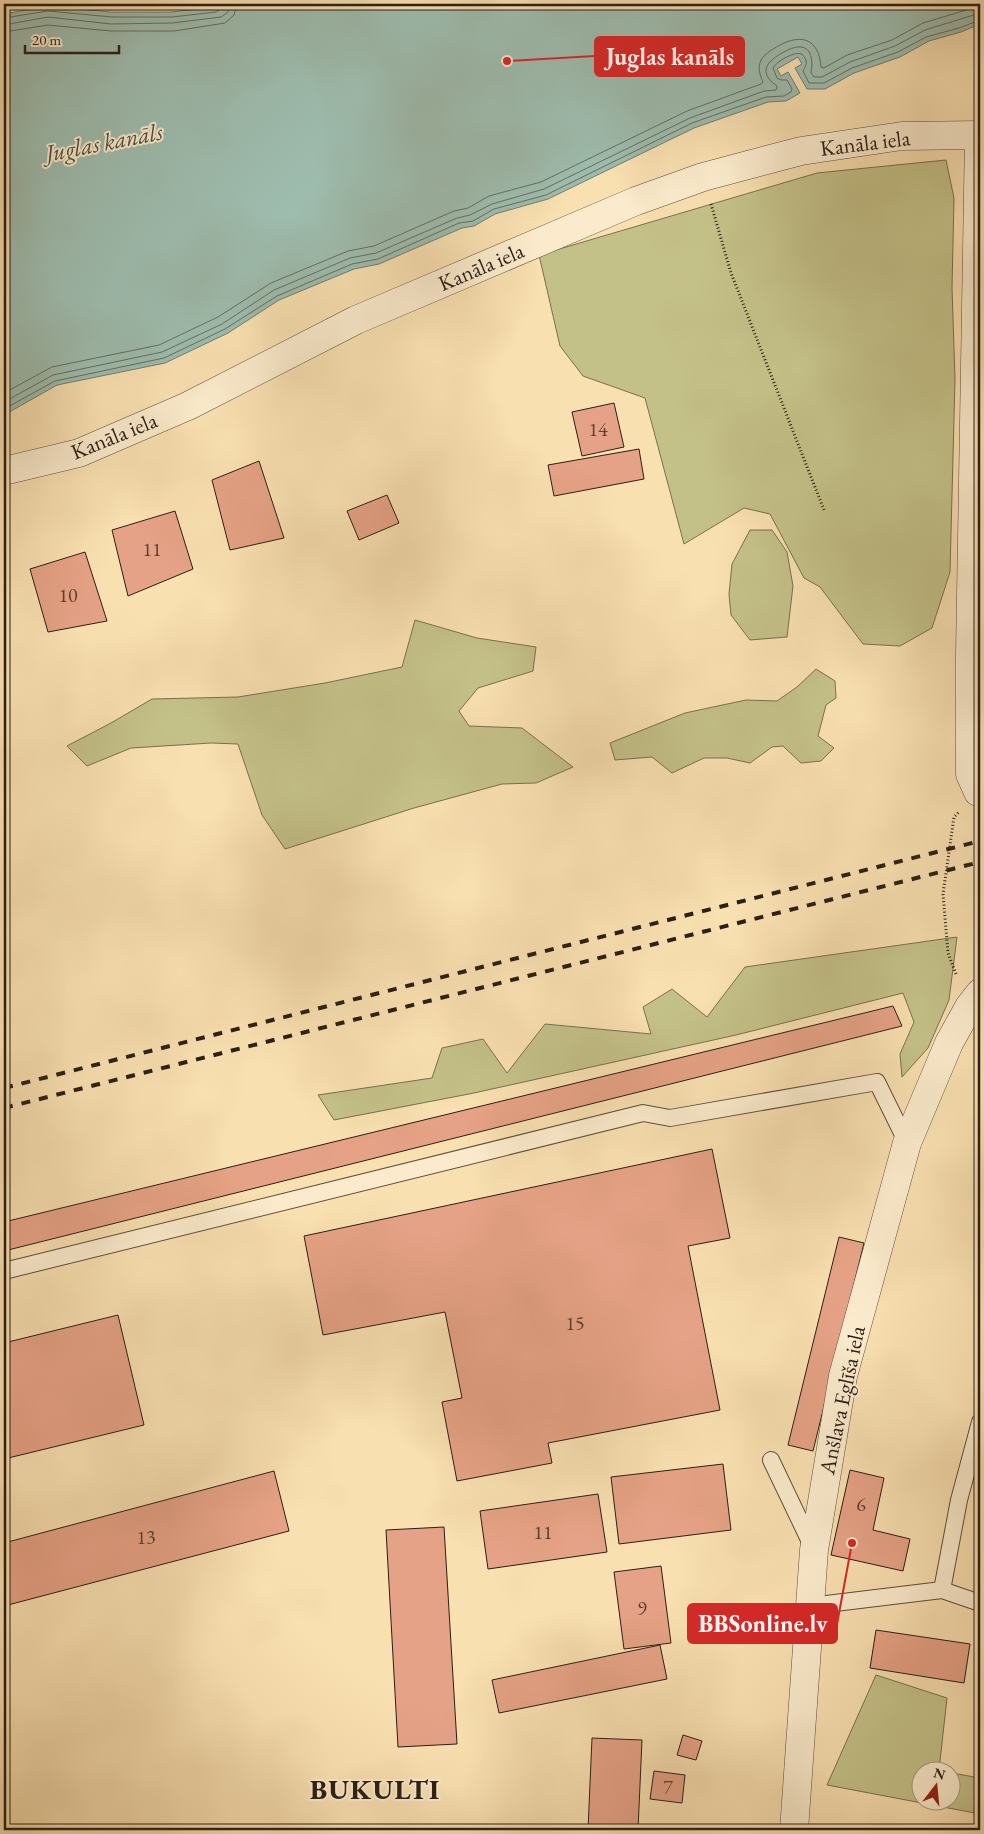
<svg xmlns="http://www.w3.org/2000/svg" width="984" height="1834" font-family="'EB Garamond',serif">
<rect width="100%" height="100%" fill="#f9e0b1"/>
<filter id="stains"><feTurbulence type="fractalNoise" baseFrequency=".004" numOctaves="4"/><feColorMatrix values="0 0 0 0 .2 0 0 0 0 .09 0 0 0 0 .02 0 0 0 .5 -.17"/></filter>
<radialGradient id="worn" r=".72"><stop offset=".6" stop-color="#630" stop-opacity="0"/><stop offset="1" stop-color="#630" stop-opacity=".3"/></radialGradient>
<!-- green -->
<g fill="#c4c188" stroke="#78704f">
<polygon points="946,160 954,198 952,288 955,379 953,457 950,572 932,628 900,646 863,644 820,587 804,578 770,514 744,508 684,544 645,398 583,376 560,346 539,255 817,173"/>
<polygon points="750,530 772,530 787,552 793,586 787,637 750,640 731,615 729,594 732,564"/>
<polygon points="415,620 477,638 536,647 533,671 478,688 459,711 469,726 522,728 573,767 536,783 502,784 414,808 285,849 262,815 238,744 211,743 131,748 87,766 67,746 111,723 152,699 238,697 325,683 402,667"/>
<polygon points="816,669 835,681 836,698 826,705 818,736 834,748 821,761 801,763 783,746 772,747 750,763 727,758 704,758 672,773 652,757 615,760 610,743 685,713 746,700 777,701 797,687"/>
<polygon points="957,937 949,1000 928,1048 902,1077 900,1054 914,1022 903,993 736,1035 474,1093 334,1120 318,1095 432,1078 442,1048 483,1039 507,1073 545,1024 651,1034 643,1007 672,989 707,1017 745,967"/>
<polygon points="876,1675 947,1698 939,1770 944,1771 922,1772 922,1802 952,1802 952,1773 980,1778 980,1814 827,1785"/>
</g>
<!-- water -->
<polygon fill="#9ebdaf" stroke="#707d72" points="226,4 980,4 980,24 961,32 929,41 900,57 854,73 825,89 807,89 795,68 802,64 798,57 777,69 781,76 788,72 800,93 786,101 768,102 694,128 548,199 495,214 474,226 462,228 379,264 354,269 279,300 228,333 165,363 57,385 4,415 4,14 48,6 111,12 171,12 215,7"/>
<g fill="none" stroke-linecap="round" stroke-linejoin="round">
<!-- shore -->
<g stroke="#646e62" stroke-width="1">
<polyline points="4,18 48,11 112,17 172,17 216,12 221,9 223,4"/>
<polyline points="4,25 48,17 111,24 172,23 221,17 228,12 229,4"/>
<polyline points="4,32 48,25 111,31 174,31 225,23 234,15 237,4"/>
<path d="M4 393 52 367 159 345 218 317 271 283 348 251 374 246 454 211 468 208 489 196 541 182 687 111 761 84 763 82C753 61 764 54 780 45 803 33 819 40 821 67L824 68 847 55 892 40 923 23 980 6"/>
<path d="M4 402 53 375 162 352 222 324 274 290 350 258 376 253 457 218 470 215 492 204 544 189 690 118 764 91 776 90 777 86C757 72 767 61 784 52 805 40 815 50 811 73L814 77H822L850 62 895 46 925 30 980 13"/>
<path d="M4 409 55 381 164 358 225 329 277 296 352 264 378 259 459 223 473 221 494 209 546 195 692 123 766 97 784 96 791 92 792 89 787 80H781L777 78 773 68C777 61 794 51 802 54 808 61 807 64 803 71L809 83H824L852 68 898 52 926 37 959 28 980 20"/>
</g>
</g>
<!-- building -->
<g fill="#e6a286" stroke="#2b1e16">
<polygon points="614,403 624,447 582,456 572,412"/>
<polygon points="639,449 644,479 554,496 548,465"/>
<polygon points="259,461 284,538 230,550 212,480"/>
<polygon points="387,495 399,523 359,540 347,511"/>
<polygon points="175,511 193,569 128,596 112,530"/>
<polygon points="85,552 107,621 48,632 30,569"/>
<polygon points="893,1006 902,1026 4,1251 4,1222"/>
<polygon points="712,1149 730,1238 688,1246 720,1410 548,1443 552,1463 457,1481 442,1402 462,1398 445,1312 323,1335 304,1236"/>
<polygon points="839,1237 864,1243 813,1451 788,1445"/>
<polygon points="118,1315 144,1425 4,1459 4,1343"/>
<polygon points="723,1464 731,1530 619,1544 611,1477"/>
<polygon points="850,1470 884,1478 873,1530 910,1539 903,1571 831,1555"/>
<polygon points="274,1471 289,1531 4,1606 4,1543"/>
<polygon points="598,1494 607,1552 488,1569 480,1511"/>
<polygon points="444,1527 457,1744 398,1747 386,1530"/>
<polygon points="661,1566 671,1643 624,1649 614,1572"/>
<polygon points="876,1630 970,1644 964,1683 870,1668"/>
<polygon points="660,1645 667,1679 499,1713 492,1680"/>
<polygon points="683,1735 702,1741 696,1760 677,1755"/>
<polygon points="592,1738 642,1740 638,1830 588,1830"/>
<polygon points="654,1771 685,1775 682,1803 650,1799"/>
</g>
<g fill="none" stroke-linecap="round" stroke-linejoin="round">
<defs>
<g id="service">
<polyline points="4,1271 643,1113 670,1118 877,1082 907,1143"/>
<polyline points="771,1460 813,1548"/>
<polyline points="942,1590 959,1500 980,1422"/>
<polyline points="810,1606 942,1590 980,1603"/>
</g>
<g id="minor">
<polyline points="4,471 79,453 188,406 356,320 636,201 703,177 801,151 902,136 980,135"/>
<polyline points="978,792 970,774 970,653 979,135"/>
<polyline points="794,1830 814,1550 843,1376 907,1143 949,1043 969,1007 980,993"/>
</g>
</defs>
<!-- service casing -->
<use href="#service" stroke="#5e4e3d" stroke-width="18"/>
<!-- minor casing -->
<use href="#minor" stroke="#5e4e3d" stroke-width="29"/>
<!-- path -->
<g stroke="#2b1e16" stroke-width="3" stroke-dasharray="1 2.5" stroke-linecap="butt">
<polyline points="711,204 731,273 824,510"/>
<polyline points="956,974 948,953 943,894 954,817 959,812"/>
</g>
<!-- service -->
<use href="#service" stroke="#fbebcc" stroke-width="16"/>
<!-- minor -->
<use href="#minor" stroke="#fbebcc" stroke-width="28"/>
<!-- rail -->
<g stroke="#2b1e16" stroke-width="4" stroke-dasharray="9 9" stroke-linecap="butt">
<polyline points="4,1088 980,841"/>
<polyline points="4,1108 980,862"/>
</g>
</g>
<g text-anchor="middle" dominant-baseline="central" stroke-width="4" stroke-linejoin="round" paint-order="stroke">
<!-- number labels -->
<g font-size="20" fill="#5a3f32">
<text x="598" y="429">14</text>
<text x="152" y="549">11</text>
<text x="68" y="595">10</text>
<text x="575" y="1323">15</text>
<text x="861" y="1504">6</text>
<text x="543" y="1532">11</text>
<text x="146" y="1537">13</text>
<text x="642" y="1608">9</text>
<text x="668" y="1787">7</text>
</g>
<!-- street labels -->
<g font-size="22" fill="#2b1e16" stroke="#fbebcc">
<text transform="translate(865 143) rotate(-7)">Kanāla iela</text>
<text transform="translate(481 267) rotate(-23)">Kanāla iela</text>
<text transform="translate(114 436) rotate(-22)">Kanāla iela</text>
<text transform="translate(842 1400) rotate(-78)">Anšlava Eglīša iela</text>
</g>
<!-- water labels -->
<g font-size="24" font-style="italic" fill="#4e4e44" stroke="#fbebcc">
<text transform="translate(104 142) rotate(-11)">Juglas kanāls</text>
</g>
<!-- district labels -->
<g font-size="28" font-weight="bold" letter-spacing="1" fill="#2b1e16" stroke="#fbebcc">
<text x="375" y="1789">BUKULTI</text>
</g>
</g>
<!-- callouts -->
<path fill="none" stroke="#d62828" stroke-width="2" d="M507 61L595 56M852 1543L837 1624"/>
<g fill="#d62828" stroke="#fbebcc" stroke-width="2">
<circle cx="507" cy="61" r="5"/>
<circle cx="852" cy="1543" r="5"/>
</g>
<g fill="#d62828" stroke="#d62828" stroke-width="2">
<rect x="595" y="37" width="149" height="39" rx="5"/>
<rect x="688" y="1604" width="149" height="39" rx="5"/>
</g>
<g font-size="24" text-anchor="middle" font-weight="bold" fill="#fff">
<text x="670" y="65">Juglas kanāls</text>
<text x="763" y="1632">BBSonline.lv</text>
</g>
<!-- margin -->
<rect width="984" height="1834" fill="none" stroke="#f9e0b1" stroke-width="20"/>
<rect x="5" y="5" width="974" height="1824" fill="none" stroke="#2b1e16" stroke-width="2.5"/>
<rect x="10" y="10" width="964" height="1814" fill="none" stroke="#2b1e16"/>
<!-- north arrow -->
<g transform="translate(936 1786) rotate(16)"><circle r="24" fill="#fbebcc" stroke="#a89983"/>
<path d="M0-4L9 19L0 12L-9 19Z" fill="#8f2418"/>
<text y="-8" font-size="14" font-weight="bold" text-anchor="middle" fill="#2b1e16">N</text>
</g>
<!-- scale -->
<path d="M25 45v8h94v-8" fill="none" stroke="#2b1e16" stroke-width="2.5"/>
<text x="32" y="45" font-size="15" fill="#2b1e16" stroke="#fbebcc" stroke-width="4" paint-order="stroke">20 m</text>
<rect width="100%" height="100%" filter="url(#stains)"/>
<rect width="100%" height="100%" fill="url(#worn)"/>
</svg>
